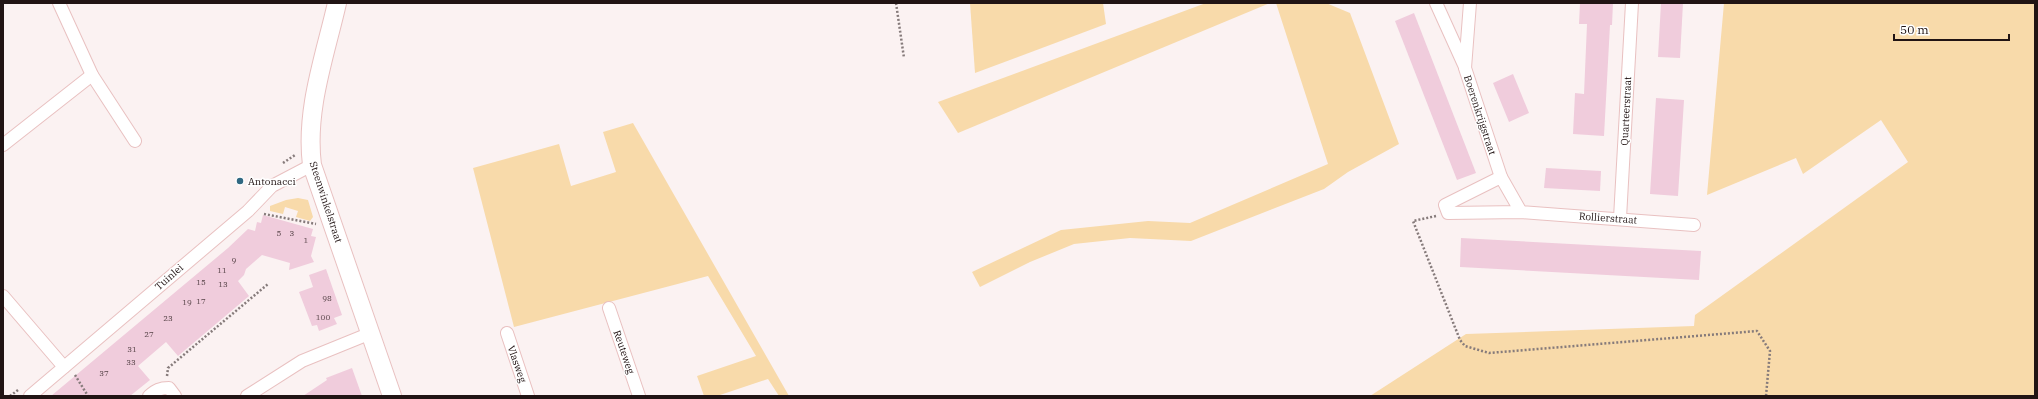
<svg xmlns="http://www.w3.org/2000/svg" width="2038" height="399" font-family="'IBM Plex Serif',serif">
<rect width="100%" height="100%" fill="#fbf2f2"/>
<!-- green -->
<g fill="#f8daaa">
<polygon points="970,3 1103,3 1106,24 975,73"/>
<polygon points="1206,3 1270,3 958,133 938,102"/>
<polygon points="1276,3 1326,3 1350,13 1399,144 1348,172 1324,189 1191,241 1130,238 1074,244 1030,262 980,287 972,272 1061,230 1148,221 1190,223 1328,164"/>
<polygon points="1724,3 2035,3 2035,396 1370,396 1466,334 1694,326 1695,315 1908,162 1881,120 1803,174 1796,158 1707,195"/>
<polygon points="633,123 789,396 779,396 768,379 717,396 704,396 697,376 756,356 708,276 514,327 473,168 559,144 571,186 616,172 603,132"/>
<polygon points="298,198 308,200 313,217 310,221 296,217 298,211 285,207 283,214 270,211 270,206 286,200"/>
</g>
<!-- building -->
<g fill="#f0ccdc">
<polygon points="1580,3 1613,3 1612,25 1610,25 1604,136 1573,134 1575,93 1584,94 1587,24 1579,24"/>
<polygon points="1661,3 1683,3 1680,58 1658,57"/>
<polygon points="1414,13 1476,173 1457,180 1395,21"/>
<polygon points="1513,74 1529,113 1509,122 1493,83"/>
<polygon points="1656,98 1684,100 1678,196 1650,194"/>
<polygon points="1546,168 1601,171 1600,191 1544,188"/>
<polygon points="263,215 313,229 311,236 316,237 311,256 314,262 289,270 290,263 262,255 246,269 244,275 238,281 249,296 178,356 166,342 138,366 150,380 130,396 51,396 228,248 248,229 255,231 257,222 261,223"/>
<polygon points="1461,238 1701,251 1699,280 1460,267"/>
<polygon points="326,269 342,315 334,318 337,324 319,331 317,325 312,326 299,292 313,287 309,275"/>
<polygon points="352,368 362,396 303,396 327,380 326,378"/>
</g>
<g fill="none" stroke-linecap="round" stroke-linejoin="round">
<defs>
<g id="street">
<polyline points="59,3 92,75 135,141"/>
<polyline points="1436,3 1465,67"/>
<polyline points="1470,3 1465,68 1501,177"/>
<polyline points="3,145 92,75"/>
<polyline points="1521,212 1501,177 1445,205 1448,213 1521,212 1694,225"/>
<polyline points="1620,218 1632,3"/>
<polyline points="3,296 64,367"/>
<polyline points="609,308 639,396"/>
<polyline points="507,333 528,396"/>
<polyline points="30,396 248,211 272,186 312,165"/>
<path d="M149 396C156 390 160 388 169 388L175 396"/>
<polyline points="247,396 302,361 371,333"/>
</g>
<path id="secondary" d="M337 3C325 56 305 110 312 165L392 396"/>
</defs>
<!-- street casing -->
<use href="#street" stroke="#e9c1c1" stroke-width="14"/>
<!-- secondary casing -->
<use href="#secondary" stroke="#e9c1c1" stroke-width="20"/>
<!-- path -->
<g stroke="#867b7b" stroke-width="2.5" stroke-dasharray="2 2" stroke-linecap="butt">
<polyline points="896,3 904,58"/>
<polyline points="283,163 295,155"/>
<polyline points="264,214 316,224"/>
<polyline points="1436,216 1413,221 1460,340 1465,346 1489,353 1757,331 1770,351 1766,396"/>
<polyline points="75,375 88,396"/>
<polyline points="167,376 168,368 268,284"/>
<polyline points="10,396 18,390"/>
</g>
<!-- street -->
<use href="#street" stroke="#fff" stroke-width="12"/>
<!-- secondary -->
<use href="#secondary" stroke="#fff" stroke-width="18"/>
</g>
<!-- markers -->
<circle fill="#306882" stroke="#fff" stroke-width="1.5" cx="240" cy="181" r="4"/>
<g text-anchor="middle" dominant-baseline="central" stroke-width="3" stroke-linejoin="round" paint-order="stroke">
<!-- number labels -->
<g font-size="8" fill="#554246">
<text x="279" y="233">5</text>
<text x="292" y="233">3</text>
<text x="306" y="240">1</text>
<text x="234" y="260">9</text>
<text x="222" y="270">11</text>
<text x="201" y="282">15</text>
<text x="223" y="284">13</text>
<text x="327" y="298">98</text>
<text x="201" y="301">17</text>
<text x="187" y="302">19</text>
<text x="323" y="317">100</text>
<text x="168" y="318">23</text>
<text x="149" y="334">27</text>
<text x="132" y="349">31</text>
<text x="131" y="362">33</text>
<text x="104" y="373">37</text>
</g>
<!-- street labels -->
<g font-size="10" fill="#211414" stroke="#fff">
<text transform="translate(1626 111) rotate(-87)">Quarteerstraat</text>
<text transform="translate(1480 115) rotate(72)">Boerenkrijgstraat</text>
<text transform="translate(326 202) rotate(72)">Steenwinkelstraat</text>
<text transform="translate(1608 218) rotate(4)">Rollierstraat</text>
<text transform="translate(169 277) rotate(-41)">Tuinlei</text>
<text transform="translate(624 352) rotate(71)">Reuteweg</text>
<text transform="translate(517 364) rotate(71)">Vlasweg</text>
</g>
<!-- poi labels -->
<g font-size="10" fill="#211414" stroke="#fff" text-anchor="start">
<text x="248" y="181">Antonacci</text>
</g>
</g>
<!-- border -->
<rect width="2038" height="399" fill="none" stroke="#211414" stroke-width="8"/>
<!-- scale -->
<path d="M1894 34v6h115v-6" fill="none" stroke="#211414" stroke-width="2"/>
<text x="1900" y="34" font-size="12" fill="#211414" stroke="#ffffff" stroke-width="3" paint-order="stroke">50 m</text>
</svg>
